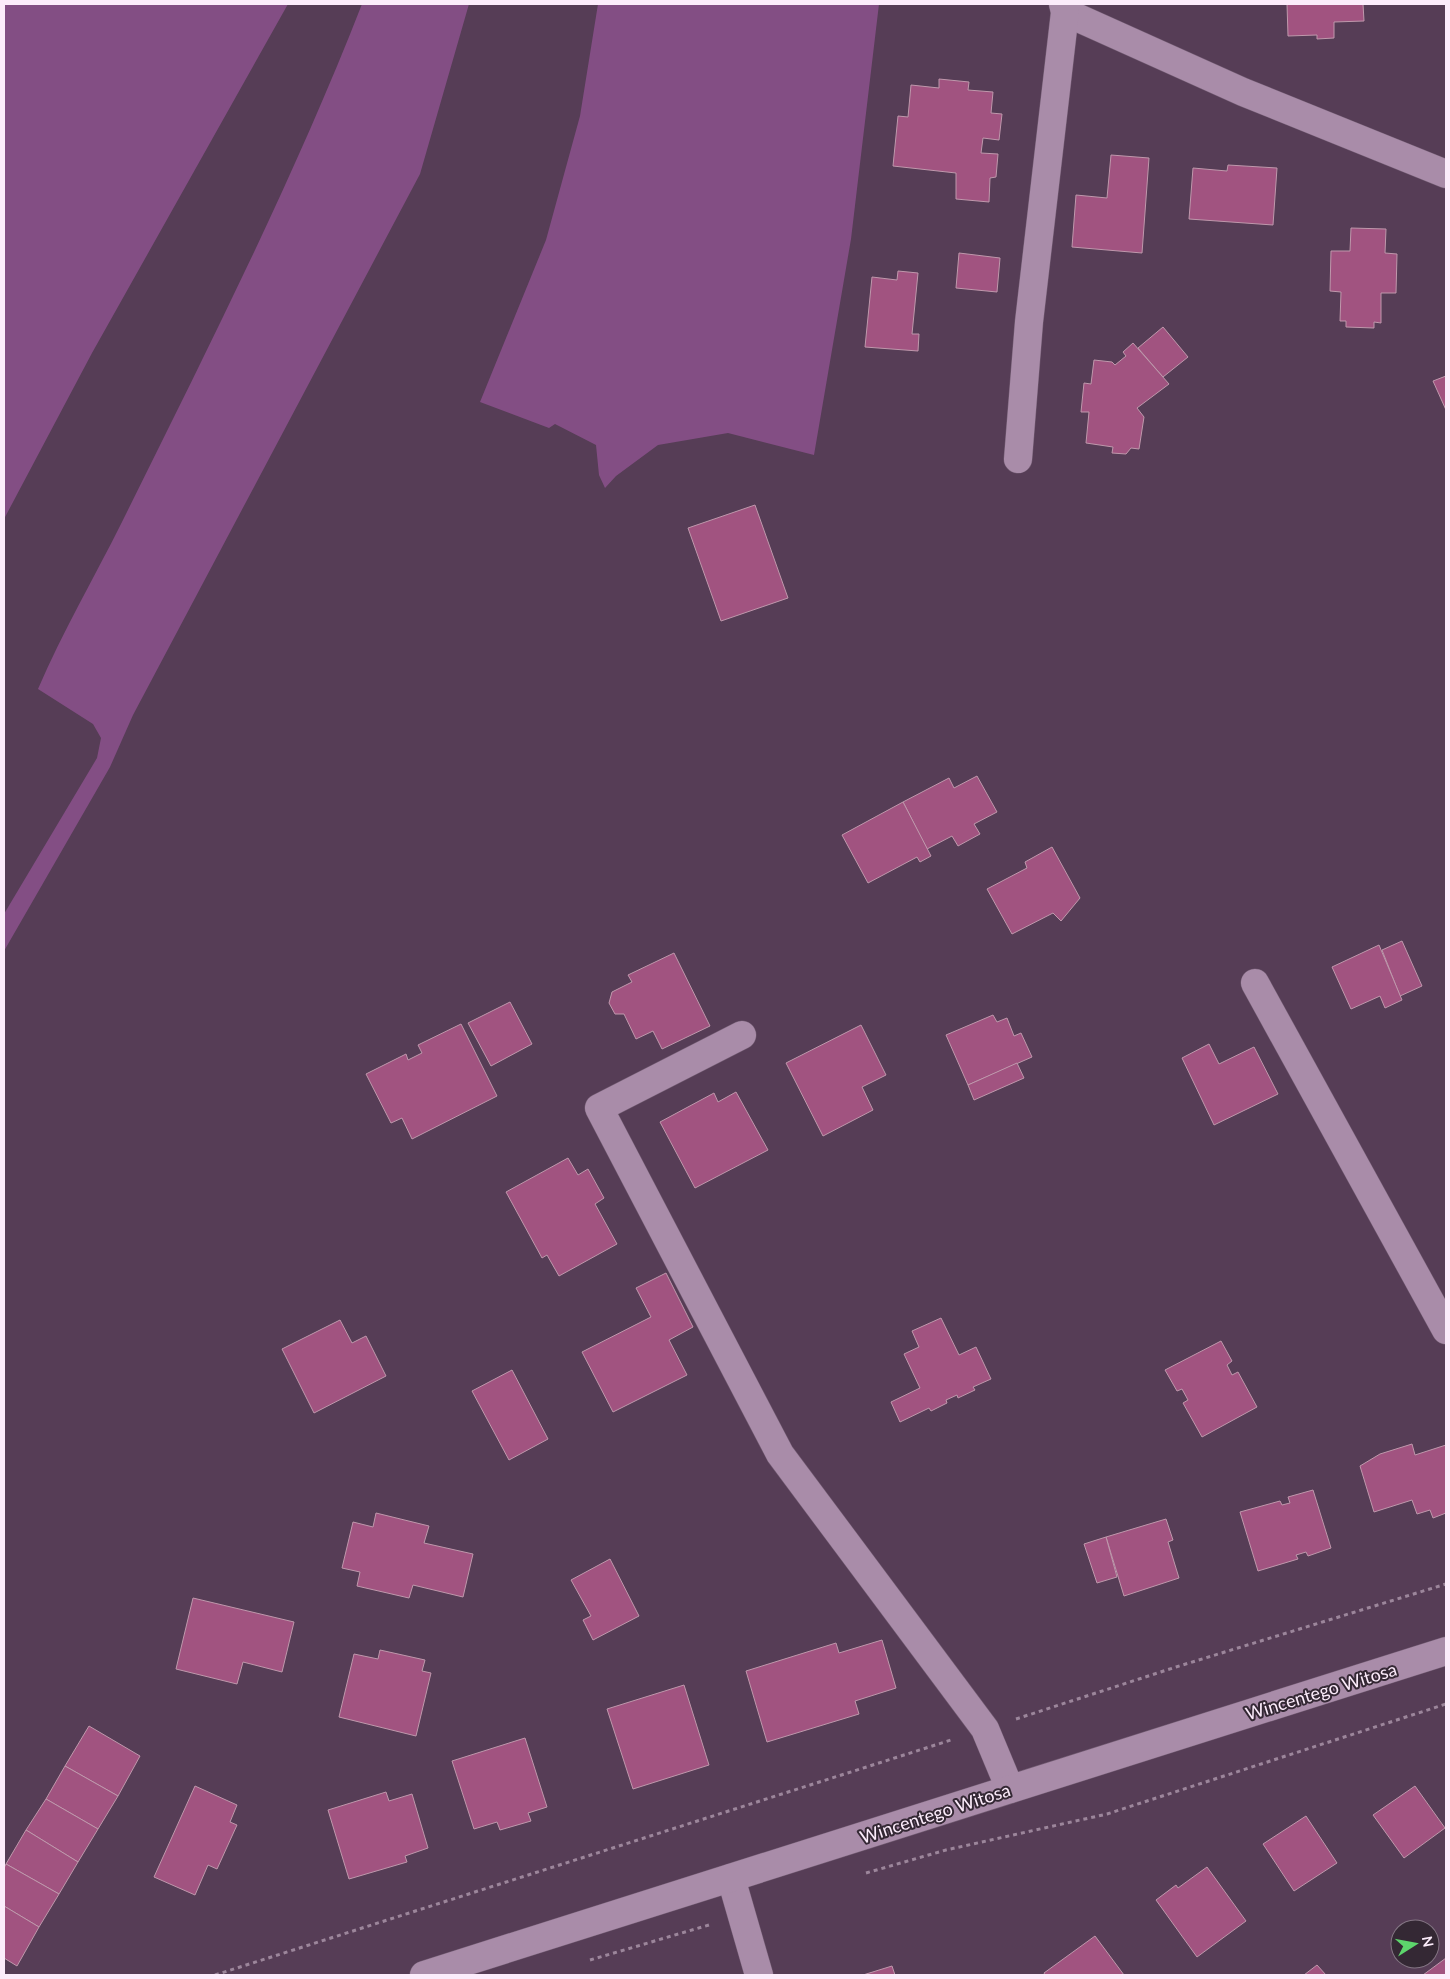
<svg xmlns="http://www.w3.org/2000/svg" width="1450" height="1979" font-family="Lato,sans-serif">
<rect width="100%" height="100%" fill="#563d56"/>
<!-- green -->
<g fill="#834e84">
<polygon points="4,4 288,4 92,353 4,519"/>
<path d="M362 4H469L420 174 133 715 110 767 4 951V914L97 758 101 738 93 724 38 689C63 631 94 578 122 522 206 352 293 181 362 4Z"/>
<polygon points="598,4 879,4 851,239 814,455 728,433 658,445 616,476 605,488 599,475 596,445 555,424 549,428 480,402 546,240 580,116"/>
</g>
<!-- building -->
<g fill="#a15380" stroke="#bf98ac">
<polygon points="1287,4 1363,4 1364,21 1334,22 1334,38 1317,39 1317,35 1288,36"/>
<polygon points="939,79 969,82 968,90 993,92 991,113 1002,114 999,140 983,138 981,153 998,154 996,177 990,178 989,202 956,199 956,173 893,166 898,116 908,117 911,85 939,88"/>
<polygon points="1111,155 1149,158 1142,253 1072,247 1076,195 1107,198"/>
<polygon points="1228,165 1277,168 1273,225 1189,219 1193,168 1227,171"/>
<polygon points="1351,228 1386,229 1385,253 1397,254 1396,293 1381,293 1381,323 1374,322 1374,328 1346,327 1346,321 1340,321 1341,292 1330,291 1331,251 1350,251"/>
<polygon points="959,253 1000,258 997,292 956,288"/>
<polygon points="898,271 918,273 912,334 919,334 918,351 865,347 872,277 897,280"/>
<polygon points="1163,327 1188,357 1163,377 1138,348"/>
<polygon points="1133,343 1169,384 1137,408 1144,417 1139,449 1131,448 1126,454 1112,453 1113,447 1086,443 1089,412 1081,412 1084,383 1091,384 1094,360 1112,362 1115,365 1126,356 1123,352"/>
<polygon points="1446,376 1446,410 1433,381"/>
<polygon points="755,505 788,598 721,621 688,528"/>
<polygon points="977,776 997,812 974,824 980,834 958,846 952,836 927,849 903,802 949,778 954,788"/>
<polygon points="903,802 931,856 920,862 917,857 868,883 842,835"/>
<polygon points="1052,847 1080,898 1061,921 1053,913 1012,934 987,889 1027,868 1025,862"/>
<polygon points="1402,941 1422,986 1400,996 1382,950"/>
<polygon points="1379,945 1402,1000 1385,1008 1380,996 1351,1009 1332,967"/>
<polygon points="674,953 710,1026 662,1049 653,1031 636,1039 624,1014 615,1014 609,1003 612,992 632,982 628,975"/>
<polygon points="510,1002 532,1044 491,1066 468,1023"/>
<polygon points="993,1015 997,1022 1007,1018 1014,1036 1021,1033 1032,1057 968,1085 946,1035"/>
<polygon points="461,1024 497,1096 412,1139 402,1118 391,1123 366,1074 406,1054 408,1060 422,1053 418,1045"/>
<polygon points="861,1025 886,1075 862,1087 873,1110 823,1136 786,1063"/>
<polygon points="1209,1044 1219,1064 1254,1047 1278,1094 1214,1125 1182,1058"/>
<polygon points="1017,1063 1024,1078 974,1100 968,1085"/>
<polygon points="736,1092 768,1150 695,1188 660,1122 714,1093 718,1102"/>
<polygon points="568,1158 578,1175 588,1169 604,1198 595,1204 617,1244 559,1276 547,1255 542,1258 506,1192"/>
<polygon points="666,1273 693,1327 669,1340 687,1375 613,1412 582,1352 651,1317 636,1288"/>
<polygon points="941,1318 959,1355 976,1347 991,1379 973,1387 975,1390 958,1398 957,1395 946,1400 947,1403 931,1411 929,1408 900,1422 891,1402 920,1388 904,1354 919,1347 912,1331"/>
<polygon points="340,1320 352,1343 366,1336 386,1376 314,1413 282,1349"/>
<polygon points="1221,1341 1232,1361 1227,1365 1232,1375 1238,1372 1257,1407 1202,1437 1183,1403 1188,1400 1182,1389 1177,1391 1165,1370"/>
<polygon points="512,1370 548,1439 509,1460 472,1391"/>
<polygon points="1412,1444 1415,1455 1446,1445 1446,1513 1433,1518 1430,1510 1417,1514 1412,1500 1374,1512 1360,1466 1380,1454"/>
<polygon points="1313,1490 1331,1548 1308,1556 1306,1552 1296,1555 1298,1559 1258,1571 1240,1512 1280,1501 1282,1505 1290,1503 1288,1497"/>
<polygon points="376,1513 429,1526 424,1543 473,1554 463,1597 413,1585 409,1598 357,1586 360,1572 342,1568 353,1522 373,1527"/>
<polygon points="1166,1519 1173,1540 1168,1542 1179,1578 1124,1596 1106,1537"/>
<polygon points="1106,1537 1117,1577 1097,1583 1084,1544"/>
<polygon points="610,1559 639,1616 593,1640 583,1620 591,1616 571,1580"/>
<polygon points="193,1598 294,1622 282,1672 243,1662 237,1684 176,1669"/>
<polygon points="882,1640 896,1688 855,1701 859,1714 767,1742 746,1671 836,1643 839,1653"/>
<polygon points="380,1650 425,1660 422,1671 431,1673 416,1736 339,1717 354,1654 378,1659"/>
<polygon points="684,1685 709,1765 633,1789 607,1709"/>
<polygon points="89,1726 140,1756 118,1796 65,1766"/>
<polygon points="525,1738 547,1807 528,1813 531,1821 500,1830 497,1822 474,1829 452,1761"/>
<polygon points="65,1766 118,1796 98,1829 46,1799"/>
<polygon points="195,1786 237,1805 230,1822 237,1825 217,1869 208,1865 195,1895 154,1877"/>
<polygon points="1415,1786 1445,1828 1404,1858 1373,1815"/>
<polygon points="386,1792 389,1801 412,1794 428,1848 405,1856 407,1862 349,1879 328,1810"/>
<polygon points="46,1799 98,1829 78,1862 26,1830"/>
<polygon points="1306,1816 1337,1863 1294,1891 1263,1844"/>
<polygon points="26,1830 78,1862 59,1894 6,1864"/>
<polygon points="6,1864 59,1894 39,1927 4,1906 4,1868"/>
<polygon points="1207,1867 1246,1921 1197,1957 1156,1900 1176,1885 1178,1888"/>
<polygon points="4,1906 39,1927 17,1966 4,1958"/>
<polygon points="1095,1936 1124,1975 1045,1975 1044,1973"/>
<polygon points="1446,1958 1446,1975 1423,1975"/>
<polygon points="1317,1965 1326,1975 1304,1975"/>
<polygon points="892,1966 895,1975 863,1975"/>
</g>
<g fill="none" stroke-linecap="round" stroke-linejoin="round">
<defs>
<g id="minor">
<polyline points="1065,12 1243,92 1446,174"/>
<polyline points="1018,459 1029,322 1065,12 1063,4"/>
<polyline points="1255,983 1446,1330"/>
<polyline points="742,1035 599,1108 780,1454 985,1729 1010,1789"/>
<polyline points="731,1878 759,1975"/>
<polyline points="424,1975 1446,1651"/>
</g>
</defs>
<!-- minor casing -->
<use href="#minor" stroke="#715b71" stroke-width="29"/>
<!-- path -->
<g stroke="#9c869b" stroke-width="3" stroke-dasharray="4 4" stroke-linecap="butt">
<polyline points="1016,1719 1176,1667 1446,1584"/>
<polyline points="866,1873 946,1850 1107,1814 1446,1704"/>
<polyline points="590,1960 709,1925"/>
<polyline points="215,1975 951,1740"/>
</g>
<!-- minor -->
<use href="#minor" stroke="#a98ca9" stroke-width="28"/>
</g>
<g text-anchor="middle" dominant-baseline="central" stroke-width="4" stroke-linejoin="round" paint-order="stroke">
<!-- street labels -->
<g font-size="18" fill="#fcecfb" stroke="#342834">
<text transform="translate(1321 1691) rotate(-17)">Wincentego Witosa</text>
<text transform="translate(935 1813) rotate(-18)">Wincentego Witosa</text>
</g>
</g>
<!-- border -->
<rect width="1450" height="1979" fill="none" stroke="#fcecfb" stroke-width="10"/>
<!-- north arrow -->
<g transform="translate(1415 1944) rotate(79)"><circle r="24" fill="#342834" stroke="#847684"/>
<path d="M0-4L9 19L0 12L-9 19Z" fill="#5dd56c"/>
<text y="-8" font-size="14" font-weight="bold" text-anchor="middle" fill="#fcecfb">N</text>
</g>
</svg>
